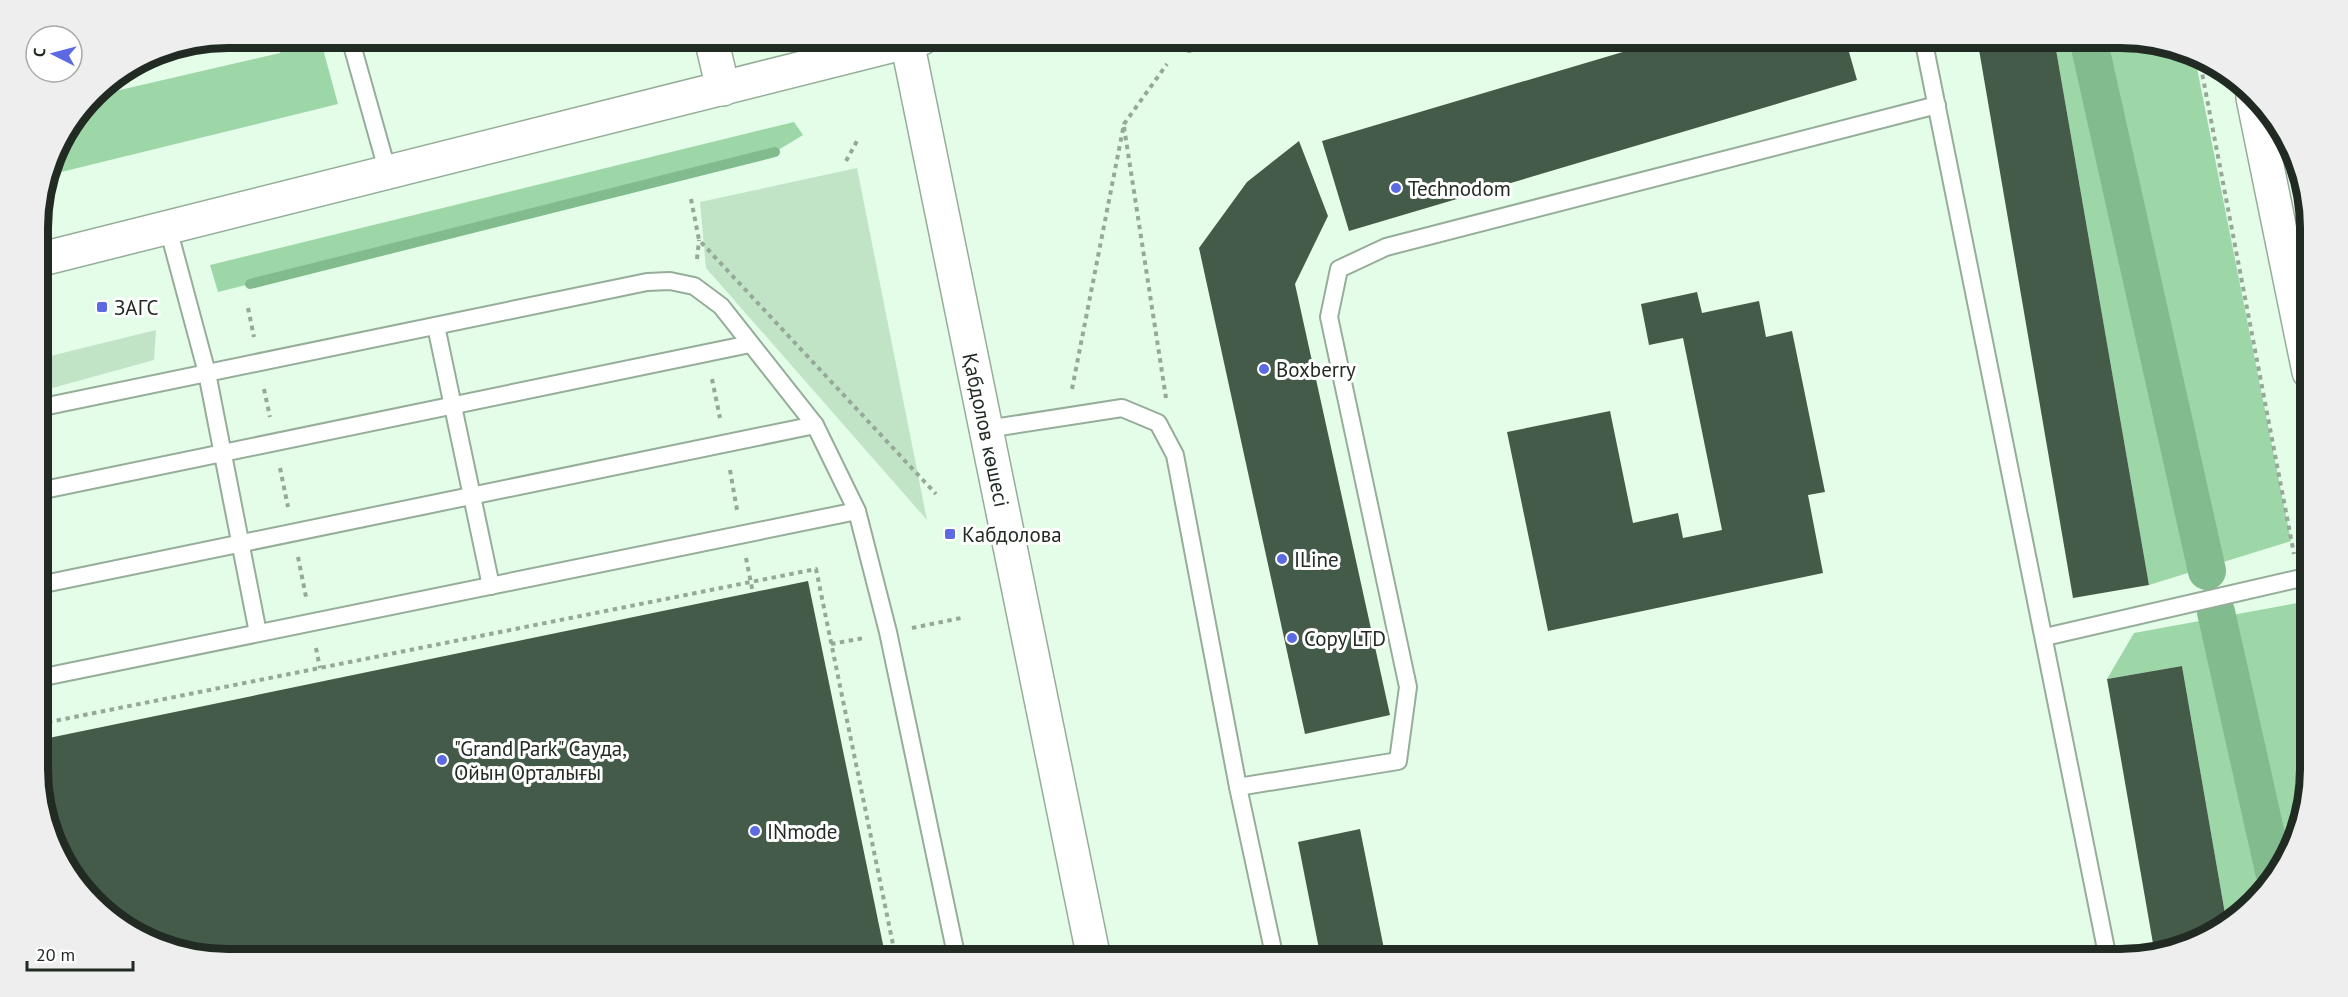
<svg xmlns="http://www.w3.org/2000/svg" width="2348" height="997" font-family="'PT Sans',sans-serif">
<rect width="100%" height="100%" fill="#e4fde8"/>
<!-- green -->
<g fill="#c1e4c7">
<polygon points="857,168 927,520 706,268 700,202"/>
<polygon points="156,330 154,360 38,392 38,359"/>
</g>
<!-- forest -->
<g fill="#9dd7a8">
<polygon points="287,38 320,38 338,104 49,175 57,144 94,96 280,53"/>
<polygon points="2054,38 2120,38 2194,53 2291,541 2149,585"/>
<polygon points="794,122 803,135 775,152 218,292 210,265"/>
<path d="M2303 602C2316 664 2317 779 2296 840 2291 856 2248 904 2236 920L2227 925 2182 666 2107 679 2134 633Z"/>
</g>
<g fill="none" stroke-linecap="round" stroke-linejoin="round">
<!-- stream -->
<g stroke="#82bc8e" stroke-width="10">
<polyline points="1189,48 1229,38"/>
<polyline points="250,284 775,152"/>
</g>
<!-- canal -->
<g stroke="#82bc8e" stroke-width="38">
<polyline points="2088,38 2207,571"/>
<polyline points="2216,612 2274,871"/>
</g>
</g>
<!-- building -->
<g fill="#455b49">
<polygon points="1670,38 1845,38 1857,80 1349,231 1322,141"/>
<polygon points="1977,38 2054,38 2149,585 2073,598"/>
<polygon points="1299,141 1328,216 1295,284 1390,715 1305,734 1199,248 1247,182"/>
<polygon points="1697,292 1702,313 1759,301 1766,337 1792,331 1825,492 1808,495 1823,573 1548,631 1507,432 1610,411 1633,523 1678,513 1683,538 1722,530 1683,338 1649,345 1641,304"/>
<polygon points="808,581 886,959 228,960 156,945 77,885 39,794 39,740"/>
<polygon points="2182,666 2227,925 2181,949 2155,955 2107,679"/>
<polygon points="1360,829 1386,959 1321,959 1298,842"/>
</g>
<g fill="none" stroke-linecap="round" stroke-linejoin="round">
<defs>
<g id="service">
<polyline points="350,38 388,173"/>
<polyline points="1923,38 2108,959"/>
<polyline points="153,54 182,47"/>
<polyline points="168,228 207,373 258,633"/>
<polyline points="436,326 491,586"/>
<polyline points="38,408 647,282 670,281 694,286 721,306 815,425 857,511 888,632 957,959"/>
<polyline points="987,429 1122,408 1158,423 1175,455 1238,787 1275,959"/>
<polyline points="39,491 750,344"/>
<polyline points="39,585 815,425"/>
<polyline points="2045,637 2310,576"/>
<polyline points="39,678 857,511"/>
<polyline points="1238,787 1398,761 1408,687 1329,317 1339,269 1386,247 1937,105"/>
</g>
<polyline id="minor" points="711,38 723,89"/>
<polyline id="tertiary" points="907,41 1094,959"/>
<g id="secondary">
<polyline points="2253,98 2309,372"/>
<polyline points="38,260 922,38"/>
</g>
</defs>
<!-- service casing -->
<use href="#service" stroke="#95ad99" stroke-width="20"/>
<!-- minor casing -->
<use href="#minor" stroke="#95ad99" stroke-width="36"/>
<!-- tertiary casing -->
<use href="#tertiary" stroke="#95ad99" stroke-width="36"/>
<!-- secondary casing -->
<use href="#secondary" stroke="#95ad99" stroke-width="36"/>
<!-- path -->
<g stroke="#96a999" stroke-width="4" stroke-dasharray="4.5 4.5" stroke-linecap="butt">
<polyline points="2199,57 2294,554"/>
<polyline points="1124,127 1166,398"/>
<polyline points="846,161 857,141"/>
<polyline points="691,199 699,240 936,494"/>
<polyline points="697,259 699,240"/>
<polyline points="248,308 254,337"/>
<polyline points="712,379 720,418"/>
<polyline points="264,389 270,417"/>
<polyline points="1072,389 1124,124 1167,64"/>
<polyline points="280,468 288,507"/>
<polyline points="730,470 737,510"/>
<polyline points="298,557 306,597"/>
<polyline points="746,558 753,593"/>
<polyline points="2303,603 2310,637"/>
<polyline points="912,628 961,618"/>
<polyline points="831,644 864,638"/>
<polyline points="316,648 320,668"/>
<polyline points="39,724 816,569 896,959"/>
</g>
<!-- service -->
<use href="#service" stroke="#fff" stroke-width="16"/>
<!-- minor -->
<use href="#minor" stroke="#fff" stroke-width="33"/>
<!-- tertiary -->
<use href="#tertiary" stroke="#fff" stroke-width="33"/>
<!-- secondary -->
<use href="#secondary" stroke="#fff" stroke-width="33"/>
</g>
<!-- markers -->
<g fill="#5c6ae2" stroke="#fff" stroke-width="2">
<circle cx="1396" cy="188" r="6"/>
<rect x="96" y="301" width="12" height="12" rx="3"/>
<circle cx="1264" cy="369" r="6"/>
<rect x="944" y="528" width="12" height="12" rx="3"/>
<circle cx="1282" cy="559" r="6"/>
<circle cx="1292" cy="638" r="6"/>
<circle cx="442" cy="760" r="6"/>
<circle cx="755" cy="831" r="6"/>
</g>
<g text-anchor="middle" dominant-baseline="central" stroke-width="6" stroke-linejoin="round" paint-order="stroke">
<!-- poi labels -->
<g font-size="21" fill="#212b23" stroke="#fff" text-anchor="start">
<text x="1408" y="188">Technodom</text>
<text x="114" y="307">ЗАГС</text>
<text x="1276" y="369">Boxberry</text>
<text x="962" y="534">Кабдолова</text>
<text x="1294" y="559">ILine</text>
<text x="1304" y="638">Copy LTD</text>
<text x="454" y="748">"Grand Park" Сауда,<tspan x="454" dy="24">Ойын Орталығы</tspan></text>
<text x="767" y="831">INmode</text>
</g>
<!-- street labels -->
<g font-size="21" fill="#212b23" stroke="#fff">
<text transform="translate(986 430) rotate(78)">Қабдолов көшесі</text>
</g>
</g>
<!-- crop -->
<path d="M0 0H2348V997H0ZM228 48H2120A180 180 0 0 1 2300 228V769A180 180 0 0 1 2120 949H228A180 180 0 0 1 48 769V228A180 180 0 0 1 228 48Z" fill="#edeeed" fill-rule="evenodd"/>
<path fill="none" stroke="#212b23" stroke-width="8" d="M228 48H2120A180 180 0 0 1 2300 228V769A180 180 0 0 1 2120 949H228A180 180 0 0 1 48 769V228A180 180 0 0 1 228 48Z"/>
<!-- north arrow -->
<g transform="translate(54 54) rotate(276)"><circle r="28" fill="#ffffff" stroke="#a6aaa7" stroke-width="1.5"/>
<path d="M0-4.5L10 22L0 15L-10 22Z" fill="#5c6ae2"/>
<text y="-9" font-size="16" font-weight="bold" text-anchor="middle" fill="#212b23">С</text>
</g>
<!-- scale -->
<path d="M27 961v9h106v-9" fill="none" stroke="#212b23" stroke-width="3"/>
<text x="36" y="961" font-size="18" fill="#212b23" stroke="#ffffff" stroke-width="4.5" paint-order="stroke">20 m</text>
</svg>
